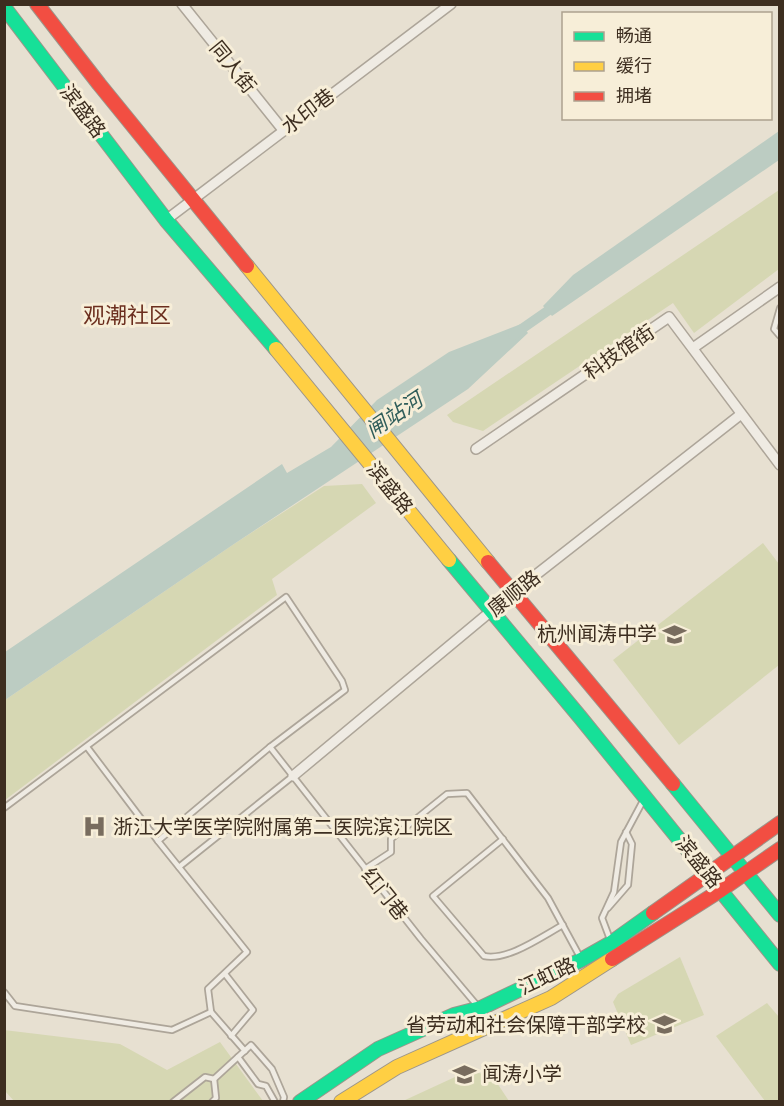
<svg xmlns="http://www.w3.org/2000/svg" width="784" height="1106" font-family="'Source Serif 4','Noto Sans SC',serif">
<rect width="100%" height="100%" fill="#e7e0d1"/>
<!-- green -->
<g fill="#d6d7b3">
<polygon points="779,190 779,269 694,333 673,303 483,431 453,422 447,415"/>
<polygon points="362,484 376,503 272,579 277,595 5,800 5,700 234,544 324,486"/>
<polygon points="763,543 779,564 779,665 679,745 613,660"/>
<polygon points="680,957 704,1015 631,1045 613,1002 618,994"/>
<polygon points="767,1003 779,1017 779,1101 765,1101 716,1036"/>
<polygon points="4,1030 120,1044 167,1070 220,1042 263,1101 14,1101 5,1091"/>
<polygon points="479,1073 493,1077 509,1101 403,1101 455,1077"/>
</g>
<!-- water -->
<g fill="#bcccc2">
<polygon points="779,131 779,160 552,316 543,306 573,275"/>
<polygon points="521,324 528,333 468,389 234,544 5,700 5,652 282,464 287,473 331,447 377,400 449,352"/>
</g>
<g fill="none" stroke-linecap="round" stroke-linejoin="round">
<!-- canal -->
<polyline stroke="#bcccc2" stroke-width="10" points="513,335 559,303"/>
<defs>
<g id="lane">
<polyline points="780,308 774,329 780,336"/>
<polyline points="87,747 158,841 247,952 208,989 211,1012"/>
<polyline points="4,808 286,597 342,681 345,690 270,747 421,939 491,1022"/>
<path d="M503 839 433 896 484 956C508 961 541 937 563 925"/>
<polyline points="158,841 270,747"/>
<polyline points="179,867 293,776"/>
<polyline points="365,869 391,852 391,839 447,794 467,793 548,898 580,957"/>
<polyline points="608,908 628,885 632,844 626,832"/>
<polyline points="611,942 602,918 614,892 621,842 644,799"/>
<polyline points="225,974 253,1010 231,1036"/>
<polyline points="4,992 15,1006 172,1030 211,1012 245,1051"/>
<polyline points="238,1057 258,1084 266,1086 275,1102"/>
<polyline points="214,1079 251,1045 272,1069 284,1097 283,1102"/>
<polyline points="173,1102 205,1077 214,1079"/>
<polyline points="212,1102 216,1098 214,1079"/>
</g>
<g id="street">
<polyline points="182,4 283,130"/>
<polyline points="166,220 451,4"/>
<polyline points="693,348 780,287"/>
<polyline points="476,449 669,317 780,465"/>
<polyline points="293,776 514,592 740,415"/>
</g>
<g id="fast">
<polyline points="4,7 166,220 276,349"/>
<polyline points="449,560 580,717 780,964"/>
<polyline points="673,784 780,915"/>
<polyline points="300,1102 378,1049 454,1015 481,1008 581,960 611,943 653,913"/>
</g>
<g id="slow">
<polyline points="247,266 488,562"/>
<polyline points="276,349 449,560"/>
<polyline points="341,1102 397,1067 551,998 612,959"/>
</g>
<g id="jam">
<polyline points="37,4 99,84 247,266"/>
<polyline points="488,562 673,784"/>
<polyline points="653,913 780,823"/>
<polyline points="612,959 721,890 780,849"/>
</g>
</defs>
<!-- lane casing -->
<use href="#lane" stroke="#ada599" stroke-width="8"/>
<!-- street casing -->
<use href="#street" stroke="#ada599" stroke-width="12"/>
<!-- fast casing -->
<use href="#fast" stroke="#9c958a" stroke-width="16"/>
<!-- slow casing -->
<use href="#slow" stroke="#9c958a" stroke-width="16"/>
<!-- jam casing -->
<use href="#jam" stroke="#9c958a" stroke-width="16"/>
<!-- lane -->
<use href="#lane" stroke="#efebe3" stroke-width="4.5"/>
<!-- street -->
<use href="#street" stroke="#efebe3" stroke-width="9"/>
<!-- fast -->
<use href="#fast" stroke="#16e098" stroke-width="14"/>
<!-- slow -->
<use href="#slow" stroke="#ffcf43" stroke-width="14"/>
<!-- jam -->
<use href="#jam" stroke="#f24e42" stroke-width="14"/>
</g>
<!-- icons -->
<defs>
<symbol id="school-bare" viewBox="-9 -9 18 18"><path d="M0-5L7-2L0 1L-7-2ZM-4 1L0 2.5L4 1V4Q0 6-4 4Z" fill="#786c5e" stroke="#f7eed8" stroke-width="2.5" paint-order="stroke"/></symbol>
<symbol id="hospital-bare" viewBox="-9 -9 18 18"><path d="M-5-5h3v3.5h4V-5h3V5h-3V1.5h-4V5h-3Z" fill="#786c5e" stroke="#f7eed8" stroke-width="2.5" paint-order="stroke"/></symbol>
</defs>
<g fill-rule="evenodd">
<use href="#school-bare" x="658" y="618" width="33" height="33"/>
<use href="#hospital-bare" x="78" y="810" width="33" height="33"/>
<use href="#school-bare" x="648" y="1008" width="33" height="33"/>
<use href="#school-bare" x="448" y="1058" width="33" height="33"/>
</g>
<g text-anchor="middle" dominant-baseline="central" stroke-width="6" stroke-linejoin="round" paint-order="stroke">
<!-- street labels -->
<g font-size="20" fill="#3d2e20" stroke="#f7eed8">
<text transform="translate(233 67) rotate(51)">同人街</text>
<text transform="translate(83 111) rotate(53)">滨盛路</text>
<text transform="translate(308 111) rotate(-37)">水印巷</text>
<text transform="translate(619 352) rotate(-34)">科技馆街</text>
<text transform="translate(390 488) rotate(51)">滨盛路</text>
<text transform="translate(514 593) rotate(-39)">康顺路</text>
<text transform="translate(699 862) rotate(51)">滨盛路</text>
<text transform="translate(385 894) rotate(51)">红门巷</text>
<text transform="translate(547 976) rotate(-25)">江虹路</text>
</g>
<!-- poi labels -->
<g font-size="20" fill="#3d2e20" stroke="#f7eed8" text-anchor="end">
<text x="657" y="634">杭州闻涛中学</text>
<text x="113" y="827" text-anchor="start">浙江大学医学院附属第二医院滨江院区</text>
<text x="646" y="1025">省劳动和社会保障干部学校</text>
<text x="482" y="1074" text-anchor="start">闻涛小学</text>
</g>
<!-- water labels -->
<g font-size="21" font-style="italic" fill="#2f5d5a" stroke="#f7eed8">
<text transform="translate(394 415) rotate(-34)">闸站河</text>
</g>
<!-- quarter labels -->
<g font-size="22" fill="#6b2e1e" stroke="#f7eed8">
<text x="127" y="315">观潮社区</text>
</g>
</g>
<!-- border -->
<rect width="784" height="1106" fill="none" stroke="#3d2e20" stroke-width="12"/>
<!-- legend -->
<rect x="562" y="12" width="210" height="108" fill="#f7eed8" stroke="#ada18e" stroke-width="1.5"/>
<rect x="574" y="32" width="30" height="9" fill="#16e098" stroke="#ada18e" stroke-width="1.5"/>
<text x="616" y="42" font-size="18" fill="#3d2e20">畅通</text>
<rect x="574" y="62" width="30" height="9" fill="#ffcf43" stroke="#ada18e" stroke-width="1.5"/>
<text x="616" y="72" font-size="18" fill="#3d2e20">缓行</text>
<rect x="574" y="92" width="30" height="9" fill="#f24e42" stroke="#ada18e" stroke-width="1.5"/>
<text x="616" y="102" font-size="18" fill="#3d2e20">拥堵</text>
</svg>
